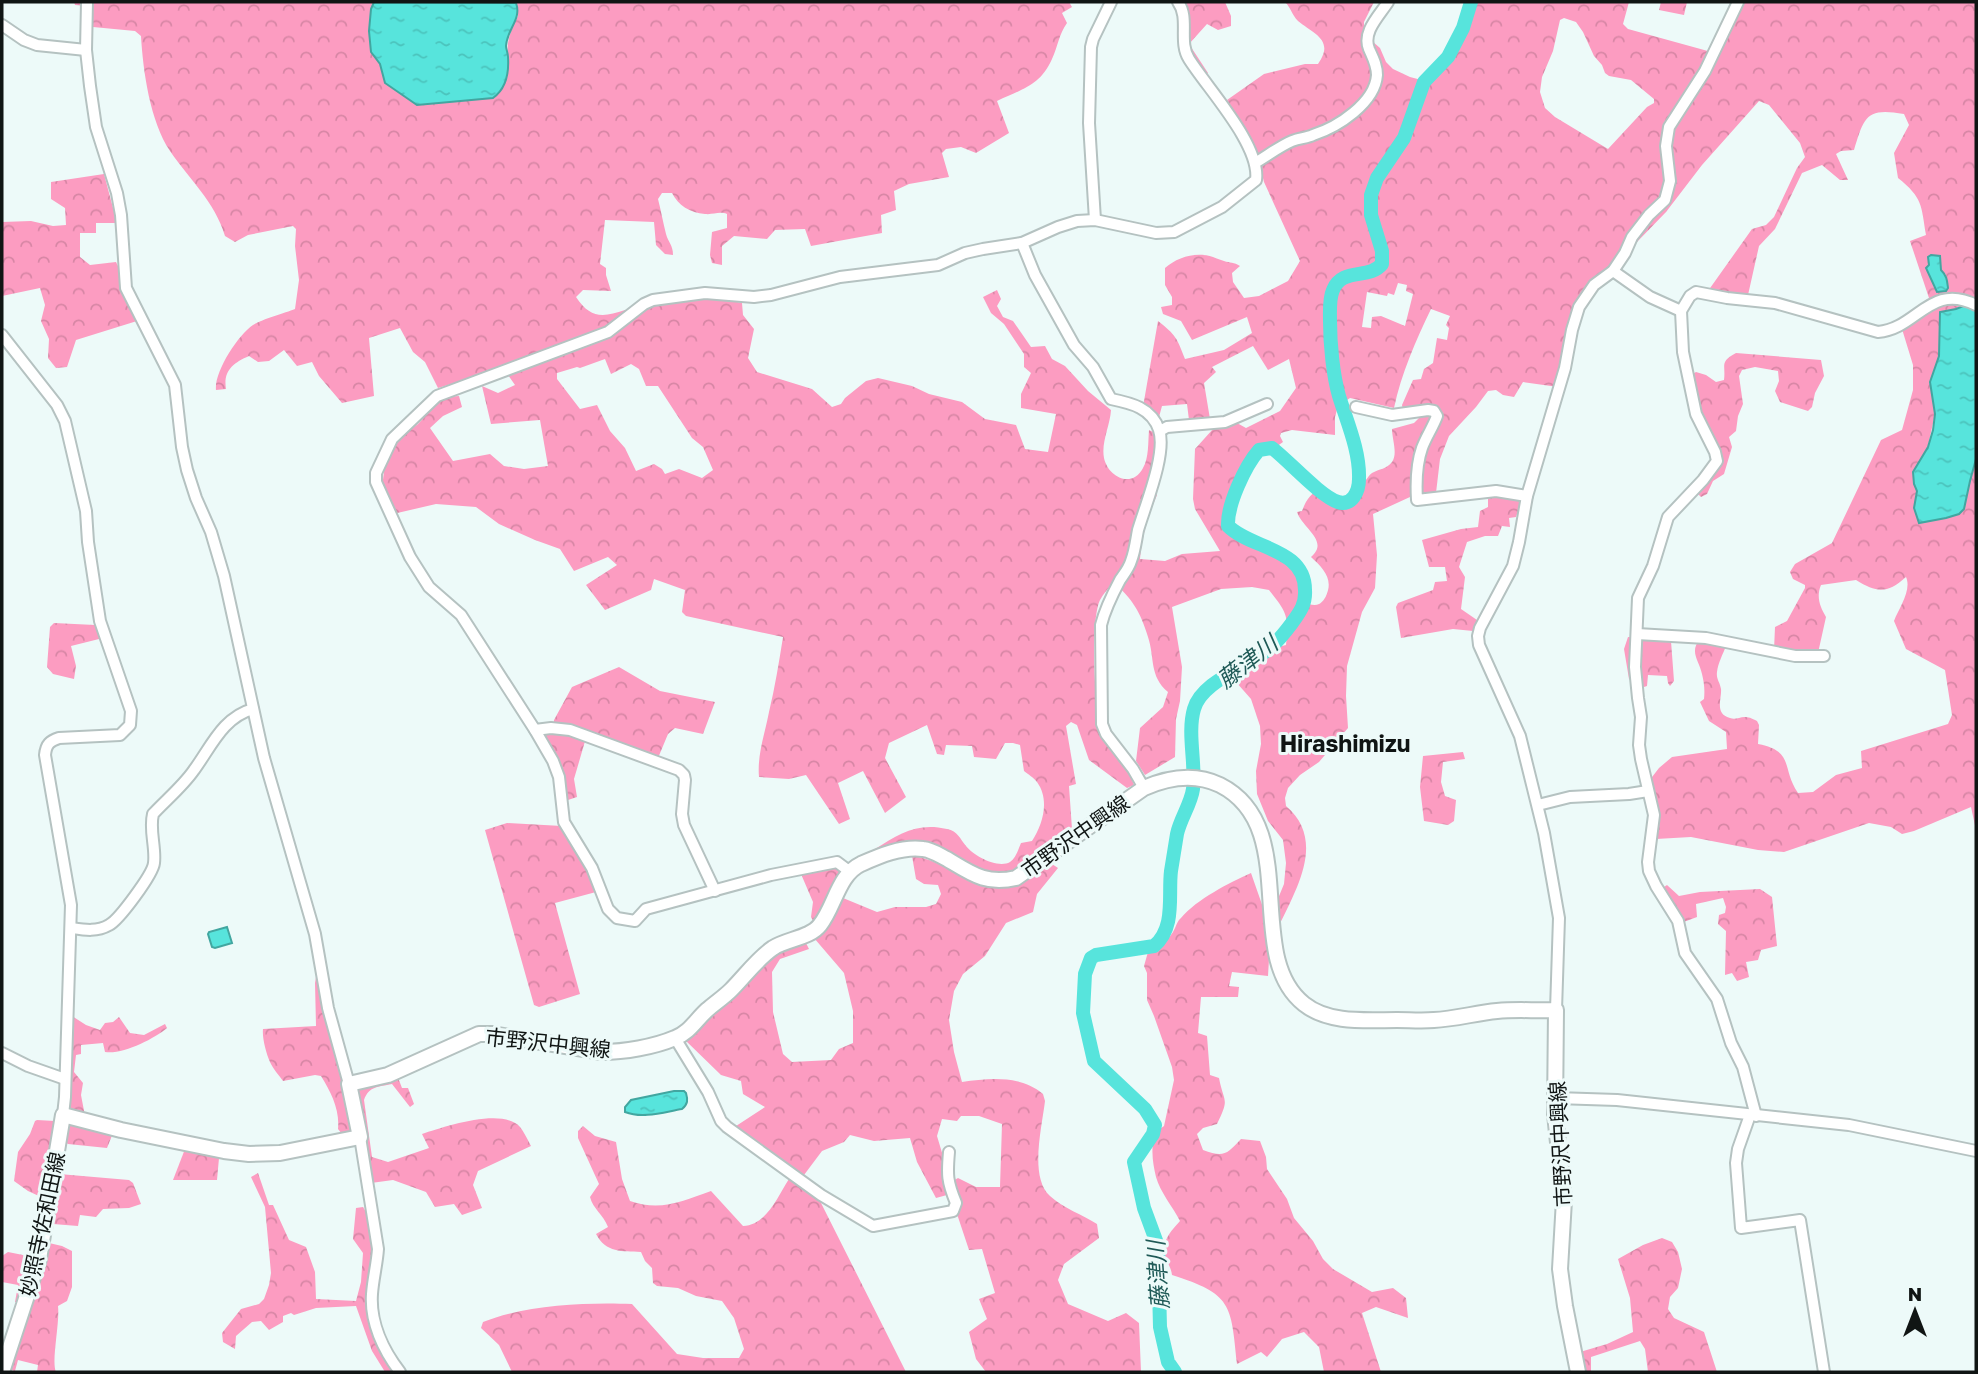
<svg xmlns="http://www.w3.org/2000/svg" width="1978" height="1374" font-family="'Golos Text','Noto Sans JP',sans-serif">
<defs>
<pattern id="forest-crowns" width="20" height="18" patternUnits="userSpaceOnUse" patternTransform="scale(1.75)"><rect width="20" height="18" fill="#fc9cc1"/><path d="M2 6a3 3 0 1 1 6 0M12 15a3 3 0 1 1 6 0" fill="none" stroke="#d786a5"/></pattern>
<pattern id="water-ripples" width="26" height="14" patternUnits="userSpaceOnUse" patternTransform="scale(1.75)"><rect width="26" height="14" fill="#57e4dc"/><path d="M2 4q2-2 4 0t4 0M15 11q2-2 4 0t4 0" fill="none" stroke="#4bc3bc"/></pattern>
</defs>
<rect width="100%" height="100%" fill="#edfaf9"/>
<!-- forest -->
<g fill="url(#forest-crowns)" fill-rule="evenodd">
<path d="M74 2H374L371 9 369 31 371 52 380 64 385 83 418 105 508 57C506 41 511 30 518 16L514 2H1069L1072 7 1062 13 1067 23C1059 34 1058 46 1052 59 1040 86 1022 89 997 101L1009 133 976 153 961 147 946 149 942 153 949 177 909 184 894 191 896 210 881 215 882 233 811 246 805 229 775 230 767 239 734 236 722 246V265L712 263 710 255 712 232 727 228V214C719 211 713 215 705 214 690 213 678 205 672 193H662L658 199C661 211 663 222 666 234 668 242 673 245 673 255L665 254 656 245 654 222 605 220 600 264 606 268V275L611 291 583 290 576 297C590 318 602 318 625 310L637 317 652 306 685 301 717 298 742 303 743 315 754 329 748 358 757 372 812 389 832 407 841 404 845 398 866 381 878 378 912 386 929 394 962 402 985 419 1016 425 1025 449 1048 452 1056 414 1021 408V394L1031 373 1024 367V354L1004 324 991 313 983 297 997 290 1001 299 997 306 1003 317 1013 321 1031 347 1045 346 1052 359 1065 366 1088 391 1111 410C1110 426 1101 442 1104 458 1108 477 1132 489 1143 468 1149 458 1148 442 1149 430L1157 434 1158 451 1149 485 1157 495C1148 516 1142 536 1140 559L1165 561 1182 554 1220 551 1195 509 1193 499 1195 449 1213 429 1237 423 1246 428 1280 411 1296 388 1289 359 1268 370 1253 346 1212 367 1216 372 1204 383 1210 419 1189 420 1187 404 1162 406 1159 417 1144 405V401L1158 321C1176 335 1177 338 1185 359L1224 350 1252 333 1247 317 1192 340 1181 321 1163 314 1161 307 1172 305V297L1165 285V268C1177 257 1197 251 1213 257 1216 258 1220 260 1224 261 1230 263 1234 262 1240 266L1232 273 1233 282 1244 298 1259 296 1288 281 1300 261 1264 182 1255 146 1227 100 1264 74 1305 64H1318C1335 40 1314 34 1298 21 1292 15 1291 8 1285 2H1374L1364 22V34L1380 48 1386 62 1393 69 1410 77 1429 82C1454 56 1466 37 1476 2H1629L1623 24 1628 29 1715 53 1742 2H1976V310L1966 305 1956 309 1940 313 1939 356 1930 382 1935 414 1928 446 1913 473 1914 484 1917 491 1915 497 1966 501 1967 491 1976 459V830L1971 807 1914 831 1902 834 1891 827 1869 823 1784 852 1758 850 1691 837 1656 839 1659 809 1649 781 1659 768 1672 757 1727 749 1726 732 1709 721 1700 702 1704 699C1705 690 1704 682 1702 674 1699 660 1689 652 1700 639L1726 646C1723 654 1718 663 1717 672 1716 679 1720 682 1721 689 1722 698 1714 714 1730 718 1739 721 1742 712 1757 721L1759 725 1758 744C1795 751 1781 768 1798 793L1813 792 1836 775 1862 768 1861 751 1948 724 1952 715 1945 670 1906 649 1894 621C1899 608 1912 590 1906 577 1887 594 1877 593 1856 580L1821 585C1816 597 1820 607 1826 617L1818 653 1774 650 1775 627 1787 621 1805 588V585L1793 579 1790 572 1795 564 1832 543 1881 440 1902 430 1913 390V365L1902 329 1929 298 1910 241 1926 235C1921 205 1923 198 1898 178L1894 153 1909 125 1904 114C1866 107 1864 117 1854 150L1841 151 1836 154 1848 180H1840L1822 165 1802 173 1775 229 1759 246 1748 295 1728 296 1708 291 1752 229 1766 225 1774 217 1797 168 1805 157 1800 143 1769 105 1759 101 1702 165 1666 212 1636 243 1627 239 1614 262 1577 301 1570 317 1558 387 1523 382 1514 397 1503 395 1496 390 1488 391 1476 407 1449 436 1440 459 1436 493 1410 497 1373 514 1377 555 1375 588 1362 612 1347 666 1346 696 1348 728 1319 762 1300 775 1288 788 1285 798 1286 806C1326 840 1297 888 1279 926L1277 901 1284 884 1286 863 1283 840 1268 821 1257 794 1256 771 1261 744 1260 726 1251 699 1236 682 1240 655 1262 647H1278L1286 645C1289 615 1287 613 1269 590L1252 587 1221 589 1172 607 1182 667 1180 701 1176 719 1175 757 1145 775 1136 761 1140 728 1163 707 1168 692C1149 676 1155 658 1148 637 1141 613 1132 598 1113 582 1109 588 1103 594 1100 600 1090 620 1094 719 1104 740 1112 756 1128 767 1134 785L1127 788 1089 760 1077 725 1071 722 1066 726 1076 784 1069 786 1072 829 1044 852 1003 877 979 873 945 851 879 853 875 849C899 834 917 822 947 829 958 831 960 839 966 846 974 856 998 869 1010 862 1016 858 1018 850 1021 843L1032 841C1043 824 1050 800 1037 782 1034 778 1028 774 1024 771L1020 745 1013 743H1005L996 759 974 757 972 746 946 745 944 755 937 754 927 725 889 743 885 758 906 797 885 813 863 771 838 783 850 819 839 824 806 775 789 779 759 777C757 754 765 734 769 712 775 687 779 662 783 637L686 616 682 612 685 590 654 579 651 590 605 610 586 585 617 565 608 557 574 571 560 549 535 540 499 524 476 507 436 504 393 514 382 488 385 463 394 442 418 424 443 397 459 396 462 407 443 416 430 428 453 461 490 454 504 466 524 469 548 466 540 420 491 424 482 386 498 393 515 385 503 368 438 388 425 362 413 352 400 328 369 338 374 396 342 403 319 376 312 362 297 366 284 350 269 361 258 362 249 356C233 363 223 371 226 389L216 390C214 372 238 335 253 325 260 320 285 313 295 309L299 280 295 246 296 229 293 226 248 235 235 242 225 236C215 202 189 179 170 151 150 121 143 71 141 36L135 31 93 27 90 6 75 5ZM1564 18 1576 22 1583 32 1594 56 1602 65 1605 73 1609 76 1631 80 1654 99V103L1647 107 1608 149 1555 117 1545 108 1540 92 1542 77 1553 51 1560 20ZM1931 255 1940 256 1941 270 1946 275 1948 288 1934 287 1932 281ZM1398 283 1407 285 1406 291 1413 294 1405 326 1381 316 1372 317 1371 328 1362 327 1367 292 1387 296 1388 293 1394 295ZM1431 309 1450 316 1446 325 1449 328 1447 340 1437 338 1433 363 1424 369 1421 379 1413 380 1402 405 1403 410 1422 415 1414 423 1392 429C1392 439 1398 454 1392 462 1387 469 1379 469 1372 473 1369 475 1367 479 1365 481 1348 498 1344 502 1323 488 1311 493 1307 498 1302 511L1297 512C1302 528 1330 541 1311 557 1323 568 1334 579 1326 596 1325 598 1322 603 1319 604 1314 607 1308 603 1303 603 1304 594 1305 584 1301 576 1290 555 1251 543 1231 533 1226 526 1225 520 1226 512 1228 500 1251 453 1260 447 1266 444 1270 445 1276 447L1283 442 1280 436 1281 433 1292 430 1335 435V417L1338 406 1350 398 1394 408C1401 374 1416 340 1431 309ZM605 359 611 374 631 364 639 369 646 386H658L692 438 703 447 713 470 702 478 679 469 665 474 662 469 654 464 636 471 625 448 610 431 597 405 580 409 557 379V373L577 367 580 368Z"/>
<polygon points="1183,2 1225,2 1231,16 1231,26 1218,30 1207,24 1189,44 1208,73 1205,76 1188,53"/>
<polygon points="1661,2 1687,2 1684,15 1659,10"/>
<polygon points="104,174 117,223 96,223 96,233 80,233 80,257 90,265 116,262 119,268 122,293 137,321 76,340 67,367 56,368 48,358 49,339 41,321 45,305 40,288 2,296 2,222 31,221 53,226 66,225 65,208 51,199 51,182"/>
<path d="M1736 353 1821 360 1824 376 1815 393 1812 407 1808 411 1780 402 1775 391 1779 381 1778 371 1755 367 1742 370 1739 376 1743 404 1738 416 1736 431 1729 437 1732 447 1724 474 1713 481 1707 494 1701 497 1697 493 1718 465 1699 413 1691 375 1696 372 1706 375 1716 382 1724 380C1726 365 1719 362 1736 353Z"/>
<polygon points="1488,495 1522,499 1516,517 1509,518 1510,527 1502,526 1498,536 1485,536 1467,542 1459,567 1465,577 1461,609 1477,620 1473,631 1453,629 1401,638 1396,607 1398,603 1433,590 1435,582 1447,581 1445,567 1429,567 1422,540 1461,529 1478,527 1480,511 1488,507"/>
<polygon points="54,623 95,625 101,634 99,639 71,646 76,666 74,679 53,674 47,667 50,627"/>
<polygon points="1628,637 1671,641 1674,681 1670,686 1668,683 1667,676 1648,675 1647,686 1644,687 1644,708 1639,686 1629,679 1624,649"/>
<polygon points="619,667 660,691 715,702 703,734 675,728 668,734 658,758 588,731 574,779 577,797 565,801 541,732 553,731 554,720 572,687"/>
<polygon points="1463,752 1465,759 1443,762 1441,782 1445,796 1456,800 1454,821 1448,825 1424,821 1420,787 1423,756"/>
<polygon points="507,823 562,826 587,868 596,892 555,903 580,994 539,1007 534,1005 485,830"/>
<path d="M912 856C944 859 973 890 1004 888 1024 888 1034 866 1052 864L1058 868 1037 894 1033 912 1006 923 985 956 963 974 954 991 949 1020 954 1052 962 1082C990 1078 1020 1075 1043 1094L1045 1101C1042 1127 1029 1177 1050 1196 1063 1208 1083 1215 1097 1224L1099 1238 1064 1264 1058 1280 1068 1304 1108 1321 1126 1313 1139 1323 1141 1372H986L976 1359 969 1332 987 1319 979 1299 995 1293 982 1249 969 1250 957 1214 962 1203 953 1181 958 1178 976 1187H1000L1002 1124 979 1116H961L957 1121 942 1119 937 1136 943 1156 947 1195 936 1198 917 1162 910 1138 874 1141 850 1135 844 1142 822 1151 804 1175 733 1128 765 1107 743 1094 741 1081 721 1075 685 1040 713 1015 776 951 804 939 809 949 780 959 772 972 773 1012 783 1054 792 1062 831 1060 839 1049 853 1043V1011L844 973 814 938 820 934 811 917 813 902 801 874 834 867 842 872 831 897 843 898 877 912 895 907H926L936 904 941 894 938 885 924 884 916 879Z"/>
<path d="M1251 873 1266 916 1269 959 1268 976 1232 972 1229 986 1239 987 1238 997H1201L1198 1033 1207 1036 1210 1075 1219 1078C1224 1104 1230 1097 1217 1124L1203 1128 1197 1134 1203 1150C1224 1158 1227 1154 1241 1139L1260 1141 1266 1157 1267 1169 1287 1199 1294 1218 1313 1241 1323 1259 1333 1269 1372 1292 1393 1288 1406 1298 1408 1318 1376 1307 1362 1313 1381 1372H1324L1319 1347 1304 1332 1282 1339 1267 1357 1261 1352 1237 1364C1231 1304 1232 1294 1172 1275 1171 1266 1165 1260 1164 1253 1163 1239 1172 1230 1180 1221 1173 1207 1160 1192 1156 1177 1152 1160 1148 1136 1164 1126L1174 1080 1172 1067 1154 1016 1147 1000V973L1144 966 1148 952C1159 947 1166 943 1173 932 1176 927 1177 921 1181 918 1197 899 1229 883 1251 873Z"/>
<polygon points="1667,885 1679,896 1700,892 1760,889 1772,897 1777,946 1761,950 1758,960 1746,962 1749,977 1737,981 1732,973 1725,975 1726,931 1718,924 1719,915 1725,913 1726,907 1723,898 1696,904 1697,917 1681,923 1661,889"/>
<path d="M319 976 348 1100 353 1133 342 1134 338 1129C340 1110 331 1092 321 1076L315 1075 283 1081C279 1075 273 1069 270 1062 266 1053 262 1038 263 1029L316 1026 315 983 316 977Z"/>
<path d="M72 1016 86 1025 100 1030 105 1023 113 1022 119 1017 130 1033 144 1035 165 1024 167 1028C154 1039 122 1055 105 1052L103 1043 81 1045V1054L76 1055 74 1072 83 1083 81 1095 85 1116 73 1113 69 1108Z"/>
<path d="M397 1075 402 1088H408L414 1104 410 1107 392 1084C378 1087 369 1086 364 1100L372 1157 388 1162 429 1148 422 1134C444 1127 502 1107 520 1127 524 1132 528 1140 531 1146L478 1171 473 1185 482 1208 462 1215 454 1204 435 1207 426 1192 393 1180 371 1183 351 1087Z"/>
<polygon points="37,1120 55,1121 46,1178 41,1179 41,1197 28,1191 14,1181 18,1152 30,1134 35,1121"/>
<polygon points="72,1123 113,1133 107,1148 68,1144 64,1141 67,1125"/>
<path d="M583 1126 595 1136 616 1142 622 1179 630 1201C661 1212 682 1201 711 1191L743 1226C766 1226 778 1196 789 1179L819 1199 906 1372H512L499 1345 481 1328 483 1322C524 1305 587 1302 632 1304L677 1354 703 1358H739L744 1349 734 1318 722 1301 696 1296 678 1288 657 1286 653 1283 652 1268 645 1261 641 1252C622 1251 606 1253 596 1234L608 1227C603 1214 593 1209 590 1197L599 1184 578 1138V1131Z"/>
<polygon points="185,1149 216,1153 219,1158 217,1180 173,1180"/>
<path d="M258 1173 269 1205H273L289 1240 306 1247 315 1272 316 1299 356 1301 361 1282 363 1253 353 1239 356 1208 363 1207 366 1212C370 1228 373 1245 372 1262 371 1275 366 1288 366 1301 366 1327 382 1350 395 1372H385L372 1351 356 1306 316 1308 294 1315 291 1313 283 1316V1322L269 1330 261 1321 252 1322 236 1336 235 1349 223 1342 222 1333 241 1309 259 1304 264 1299 269 1285 271 1273 265 1207 251 1177Z"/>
<polygon points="59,1174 129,1180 133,1183 141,1204 129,1208 103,1209 96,1217 80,1215 78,1226 53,1224 55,1179"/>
<polygon points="1662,1238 1672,1242 1678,1252 1682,1269 1678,1288 1670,1297 1668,1309 1674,1318 1704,1332 1717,1372 1648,1372 1645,1349 1640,1341 1591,1357 1591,1372 1583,1372 1580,1352 1607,1344 1633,1332 1630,1298 1618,1259 1643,1245"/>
<path d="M49 1243 62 1246 72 1251V1287L67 1301 58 1306C60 1324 51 1361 56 1372H37L38 1365 18 1360 15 1371 8 1369Z"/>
<polygon points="8,1252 23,1255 32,1261 21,1302 15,1302 18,1285 2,1282 2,1256"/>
</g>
<!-- water -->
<g fill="url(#water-ripples)" stroke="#42a6a0" stroke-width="2">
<path d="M374 2 516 3C522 19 507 29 506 46 506 49 508 53 508 57 509 72 506 89 493 98L417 105 385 83 380 64 371 52 369 31 371 9Z"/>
<path d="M1931 255 1940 256 1941 270C1947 276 1947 280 1948 288L1946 291 1937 292 1926 268 1929 265 1928 257Z"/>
<polygon points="1966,305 1976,310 1976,459 1970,481 1964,509 1959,514 1946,518 1919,523 1914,508 1917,491 1914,484 1913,472 1928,447 1933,430 1935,414 1930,382 1939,356 1940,312 1956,309"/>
<polygon points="227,927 232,943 215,948 212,947 208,934 209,932"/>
<path d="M674 1091H684L686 1093C688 1100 688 1104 682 1109 664 1112 643 1119 625 1112V1107L631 1100Z"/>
</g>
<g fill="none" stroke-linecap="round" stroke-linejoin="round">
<!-- river -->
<path stroke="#57e4dc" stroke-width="14" d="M1175 1372 1168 1362 1160 1327 1158 1246 1144 1208 1134 1162 1153 1134 1155 1125 1145 1109 1094 1061 1083 1013 1085 974 1091 958 1096 955 1154 946C1176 928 1168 895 1171 871 1173 859 1175 846 1177 834 1180 819 1191 804 1193 789 1196 764 1187 733 1194 709 1202 680 1250 667 1271 647 1279 640 1286 631 1292 623 1300 612 1306 604 1305 590 1305 548 1251 549 1228 526 1227 505 1245 466 1259 450L1272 448C1289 461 1320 496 1338 502 1352 507 1359 491 1359 479 1360 451 1347 422 1339 396 1333 375 1330 344 1330 321 1330 311 1329 299 1333 290 1342 267 1369 280 1382 264V251L1371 215V195L1377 178 1404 138 1424 82 1448 57 1463 28 1471 2"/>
<defs>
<g id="minor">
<polyline points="87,2 86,50 90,86 96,127 117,193 121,215 126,288 175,385 182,447 187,470 196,498 211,532 224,576 264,758 315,934 328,1008 349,1084"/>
<polyline points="2,25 24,40 37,45 86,50"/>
<path d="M1255 163C1267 156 1280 146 1292 141 1299 138 1307 138 1313 135 1338 127 1375 103 1377 75 1377 65 1373 58 1369 49 1362 32 1379 16 1388 2"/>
<polyline points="1095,220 1089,123 1091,47 1093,39 1111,2"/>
<path d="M1022 243 1035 275 1074 345 1093 367 1111 399C1131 403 1152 408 1159 430 1167 453 1145 506 1138 530 1136 540 1135 551 1131 561 1129 568 1124 574 1120 580 1112 595 1105 609 1101 625L1102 724 1106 734 1133 769 1144 788"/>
<polyline points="1613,271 1650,297 1681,311"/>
<path d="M2 335 57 405 65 421 86 511 88 542 100 621 131 711 130 725 120 735 59 738C50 741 46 744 45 755L71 905 65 1097 63 1115"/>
<path d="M1356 407 1392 415 1428 410 1434 411 1437 416C1433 427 1426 437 1422 448 1416 465 1416 483 1417 500L1496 491 1527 496"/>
<polyline points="1160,431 1167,427 1225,422 1267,404"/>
<polyline points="1637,634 1706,638 1795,656 1824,656"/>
<polyline points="535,730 551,728 570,730 679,770 684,775 685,780 682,814 684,825 715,891"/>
<polyline points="1538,805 1570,797 1629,794 1648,791"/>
<path d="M849 871 837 862 771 875 646 909 635 921 617 918 608 909 592 868 564 822 559 777 553 761 535 730 461 615 429 587 410 557 376 482V473L392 439 437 396 608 332 644 304 653 300 705 293 754 297 771 295 840 277 938 265 965 253 983 249 1022 243 1058 227 1077 221 1095 220 1156 233 1174 232 1222 207 1256 180C1261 145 1207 88 1189 59 1178 42 1190 18 1178 2"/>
<path d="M72 928C85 930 97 932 109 925 119 920 153 874 154 863 156 847 149 830 153 814 166 800 183 786 194 770 211 747 223 717 253 709"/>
<polyline points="1556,1010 1559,918 1544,833 1520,736 1479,645 1478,636 1480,628 1513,566 1519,542 1527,496 1565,368 1572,330 1579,307 1594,285 1613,271 1625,253 1632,237 1649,215 1665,200 1670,181 1666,146 1669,127 1705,71 1738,2"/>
<path d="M675 1038 708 1092 721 1121 727 1127 821 1195 873 1226 953 1211 956 1203C947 1181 947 1175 949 1152"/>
<polyline points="2,1053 28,1066 65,1079"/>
<polyline points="1556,1098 1617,1100 1849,1125 1976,1151"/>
<polyline points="1750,1115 1738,1149 1736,1163 1741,1228 1800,1220 1824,1372"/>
<path d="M1756 1116 1743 1067 1731 1043 1717 999 1685 953 1678 921 1656 886 1649 871 1648 862 1654 815 1641 759 1639 745 1641 717 1638 698 1635 667 1638 598 1653 566 1668 517 1703 480 1717 461 1715 452 1696 414 1683 352 1681 311 1690 296 1696 292 1727 298 1775 303 1878 332C1917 329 1930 282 1976 305"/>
<path d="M360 1137 378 1249C377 1264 373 1279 372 1294 370 1322 383 1350 400 1372"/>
</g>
<path id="major" d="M2 1372 39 1259 63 1115 121 1130 224 1151 249 1154 280 1153 360 1137 349 1084 388 1075 479 1034H491L602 1052C624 1052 654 1047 675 1038 689 1033 696 1020 707 1010 715 1003 724 997 731 990 745 976 757 959 773 948 787 939 810 938 820 925 835 906 838 875 861 864 879 856 902 846 923 849 932 850 939 855 947 859 972 874 986 885 1016 878L1144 788C1169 777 1195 773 1220 785 1303 827 1242 955 1304 1004 1329 1024 1367 1020 1397 1020 1409 1020 1422 1021 1434 1020 1455 1019 1476 1013 1497 1011 1517 1009 1537 1011 1556 1010L1555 1114 1564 1200 1560 1269 1565 1306 1578 1372"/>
</defs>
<!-- minor casing -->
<use href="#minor" stroke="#b5c2c1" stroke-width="14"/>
<!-- major casing -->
<use href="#major" stroke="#b5c2c1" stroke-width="18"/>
<!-- minor -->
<use href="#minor" stroke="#fff" stroke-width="10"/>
<!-- major -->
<use href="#major" stroke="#fff" stroke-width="14"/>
</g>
<g text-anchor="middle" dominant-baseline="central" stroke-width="6" stroke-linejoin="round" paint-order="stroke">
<!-- street labels -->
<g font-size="21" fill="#101514" stroke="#edfaf9">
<text transform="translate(1075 836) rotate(-35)">市野沢中興線</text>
<text transform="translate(548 1043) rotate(6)">市野沢中興線</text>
<text transform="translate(1560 1144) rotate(-93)">市野沢中興線</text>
<text transform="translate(42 1224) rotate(-78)">妙照寺佐和田線</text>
</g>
<!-- water labels -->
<g font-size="23" font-style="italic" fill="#1f5a57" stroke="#edfaf9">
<text transform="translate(1247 661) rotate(-38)">藤津川</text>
<text transform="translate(1157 1275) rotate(-94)">藤津川</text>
</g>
<!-- neighbourhood labels -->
<g font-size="23" font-weight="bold" fill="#101514" stroke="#edfaf9">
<text x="1345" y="743">Hirashimizu</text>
</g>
</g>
<!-- border -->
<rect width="1978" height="1374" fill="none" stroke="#101514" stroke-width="7"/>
<!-- north arrow -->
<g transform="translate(1915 1311)" stroke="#edfaf9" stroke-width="5" paint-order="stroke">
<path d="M0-5L12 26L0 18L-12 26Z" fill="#101514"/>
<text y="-10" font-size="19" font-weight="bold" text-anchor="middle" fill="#101514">N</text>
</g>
</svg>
